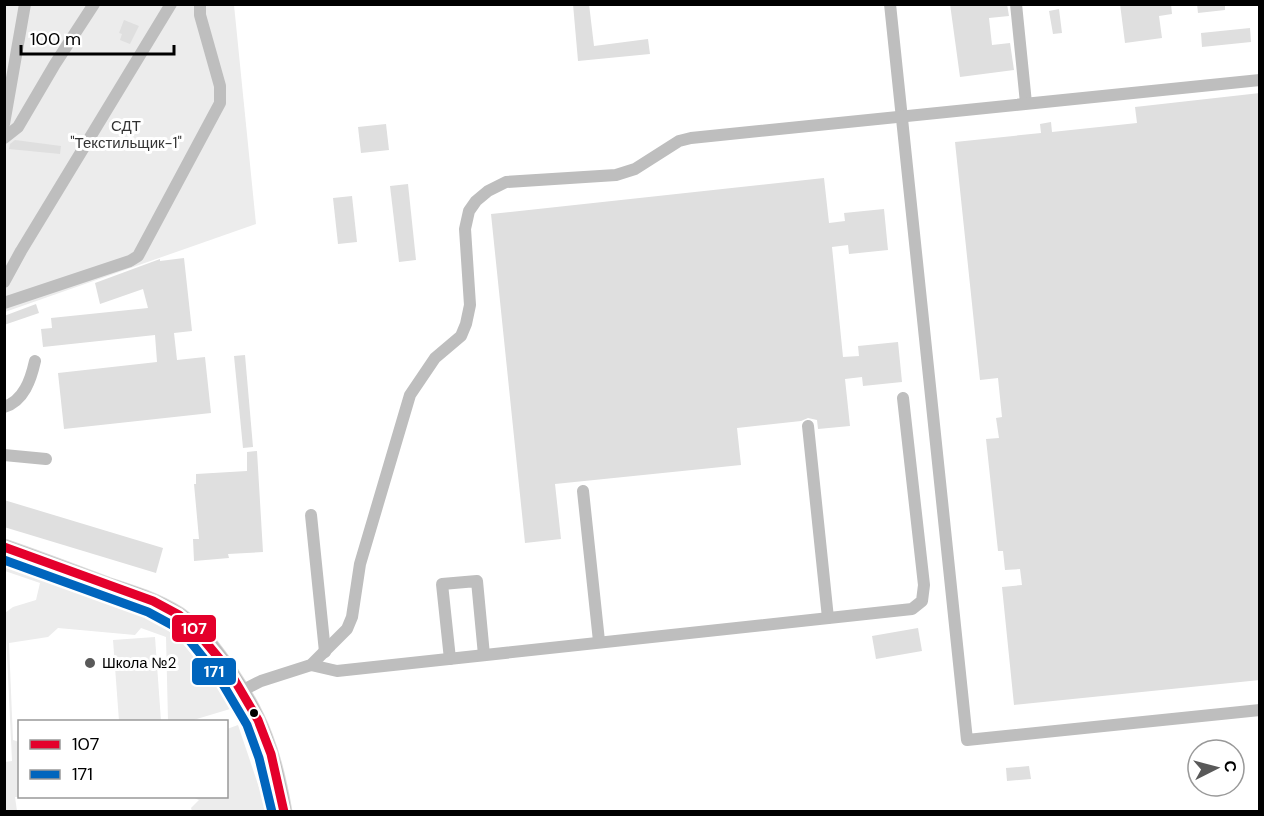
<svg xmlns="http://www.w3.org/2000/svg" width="1264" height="816" font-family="'DM Sans',sans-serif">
<rect width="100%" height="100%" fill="#fff"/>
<!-- green -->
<g fill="#ececec">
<polygon points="4,5 234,5 256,224 5,312"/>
<polygon points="4,560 158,617 209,663 230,709 190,721 168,721 166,637 141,628 135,635 58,628 48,637 9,643 13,740 19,742 20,796 31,797 15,797 17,811 5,811 5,762 12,761 5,613 13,607 36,600 40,583 5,571"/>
<polygon points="155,637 161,721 119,721 113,640"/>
<polygon points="238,725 267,811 192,811 191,808 199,800 192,797 226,796 227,729"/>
</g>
<!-- building -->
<g fill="#dfdfdf">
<polygon points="573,4 589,4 594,46 648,39 650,54 578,61"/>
<polygon points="950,4 1007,4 1009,16 989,18 992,45 1010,43 1014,70 960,77"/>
<polygon points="1120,4 1171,4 1172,14 1159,16 1162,38 1125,43"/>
<polygon points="1197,4 1225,4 1225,10 1198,13"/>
<polygon points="1059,9 1062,33 1053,34 1049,11"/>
<polygon points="124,20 139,26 130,44 120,40 122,34 119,33"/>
<polygon points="1250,28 1251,42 1202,47 1201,33"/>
<polygon points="1260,93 1260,680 1014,705 1002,587 1022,585 1020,569 1005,570 1003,551 998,551 986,439 999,438 996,418 1002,417 998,378 980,380 955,142 1041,133 1040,124 1051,122 1052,132 1137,123 1135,107"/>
<polygon points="386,124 389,150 361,153 358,127"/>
<polygon points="15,140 61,146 60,154 9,149 10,144"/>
<polygon points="824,178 829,223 845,221 844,213 884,209 888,250 849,254 848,245 832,247 843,357 859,356 858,346 898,342 902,382 863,386 862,377 845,379 850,426 818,429 817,420 808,418 801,421 737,428 741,465 555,484 561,539 525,543 491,214"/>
<polygon points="408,184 416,260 399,262 390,186"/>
<polygon points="352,196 357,242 338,244 333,198"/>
<polygon points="184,258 192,331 174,333 177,360 205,357 211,413 64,429 58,373 157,362 155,335 43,347 41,329 52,328 51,318 148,308 143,289 100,304 95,283 160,259 160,261"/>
<polygon points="36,304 39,313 4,325 4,316"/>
<polygon points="245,355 253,447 243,448 234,356"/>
<polygon points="257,451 263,552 228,554 229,558 194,561 193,539 199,539 194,484 196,484 196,474 247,471 247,452"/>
<polygon points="4,500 163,548 156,573 4,527"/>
<polygon points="918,628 922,651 876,659 872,636"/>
<polygon points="1029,766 1031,779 1007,781 1006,768"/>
</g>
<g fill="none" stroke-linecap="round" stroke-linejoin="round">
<defs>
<path id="major" d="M4 547C39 559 73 572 107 585 132 593 157 601 179 615 199 629 214 649 228 669 261 717 274 754 284 812"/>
</defs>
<!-- major casing -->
<use href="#major" stroke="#dbdbdb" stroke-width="17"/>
<!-- minor -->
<g stroke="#bebebe" stroke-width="12">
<polyline points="890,4 967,740 1260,710"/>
<polyline points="1016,4 1026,103"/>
<polyline points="4,124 25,4"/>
<polyline points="4,138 18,127 55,64 94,4"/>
<polyline points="4,282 21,251 171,4"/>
<polyline points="4,303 130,261 138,256 220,103 220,86 200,15 200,4"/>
<path d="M4 407C24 401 31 379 35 361"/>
<polyline points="808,426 828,618"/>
<polyline points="4,455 46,459"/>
<polyline points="583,491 599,641"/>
<polyline points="311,515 325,652"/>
<polyline points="450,659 442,584 477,581 484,655"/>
<polyline points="311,665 337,671 912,609 922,601 924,585 903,398"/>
<polyline points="243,690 261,681 311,665 347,629 352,617 360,564 410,395 435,358 461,336 466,324 470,305 465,229 469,211 476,201 488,191 506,182 616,175 635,169 679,141 691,138 1260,80"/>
</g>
<!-- major -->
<use href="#major" stroke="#bebebe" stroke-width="15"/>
<defs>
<polyline id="bus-1" points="4,547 153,601 179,615 193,627 228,669 258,720 271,754 284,812"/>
<polyline id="bus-2" points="4,560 148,612 172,625 185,635 218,676 247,725 259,758 272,812"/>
</defs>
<!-- bus-1 casing -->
<use href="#bus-1" stroke="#fff" stroke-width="14"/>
<!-- bus-2 casing -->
<use href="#bus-2" stroke="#fff" stroke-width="14"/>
<!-- bus-1 -->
<use href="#bus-1" stroke="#e4002b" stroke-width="9"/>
<!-- bus-2 -->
<use href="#bus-2" stroke="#0065bd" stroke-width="9"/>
</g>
<!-- markers -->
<circle fill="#595959" stroke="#fff" stroke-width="2" cx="90" cy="663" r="6"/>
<circle fill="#000" stroke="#fff" stroke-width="2" cx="254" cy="713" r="5"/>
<g text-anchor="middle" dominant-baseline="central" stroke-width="6" stroke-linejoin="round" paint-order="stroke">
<!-- park labels -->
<g font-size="15" fill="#333" stroke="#fff">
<text x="126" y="126">СДТ<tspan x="126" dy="17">"Текстильщик-1"</tspan></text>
</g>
<!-- poi labels -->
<g font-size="15" fill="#000" stroke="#fff" text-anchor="start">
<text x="102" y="663">Школа №2</text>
</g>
</g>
<g stroke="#fff" stroke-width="2">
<rect x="171" y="614" width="46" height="29" rx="6" fill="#e4002b"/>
<rect x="191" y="657" width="46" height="29" rx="6" fill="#0065bd"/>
</g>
<g font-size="16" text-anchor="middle" font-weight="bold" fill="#fff">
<text x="194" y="634">107</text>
<text x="214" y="677">171</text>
</g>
<!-- border -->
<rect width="1264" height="816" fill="none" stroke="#000000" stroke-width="12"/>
<!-- legend -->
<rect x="18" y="720" width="210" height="78" fill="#ffffff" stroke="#999999" stroke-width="1.5"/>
<rect x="30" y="740" width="30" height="9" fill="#e4002b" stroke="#999999" stroke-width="1.5"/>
<text x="72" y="750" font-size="18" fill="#000000">107</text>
<rect x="30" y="770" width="30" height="9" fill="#0065bd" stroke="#999999" stroke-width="1.5"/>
<text x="72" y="780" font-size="18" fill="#000000">171</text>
<!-- north arrow -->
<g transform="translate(1216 768) rotate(84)"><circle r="28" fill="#ffffff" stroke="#999999" stroke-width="1.5"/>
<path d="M0-4.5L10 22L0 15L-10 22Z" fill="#595959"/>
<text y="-9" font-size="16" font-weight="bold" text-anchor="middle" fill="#000000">С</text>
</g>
<!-- scale -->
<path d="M21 45v9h153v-9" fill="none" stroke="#000000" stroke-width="3"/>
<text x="30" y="45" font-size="18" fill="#000000" stroke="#ffffff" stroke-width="4.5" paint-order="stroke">100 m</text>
</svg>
